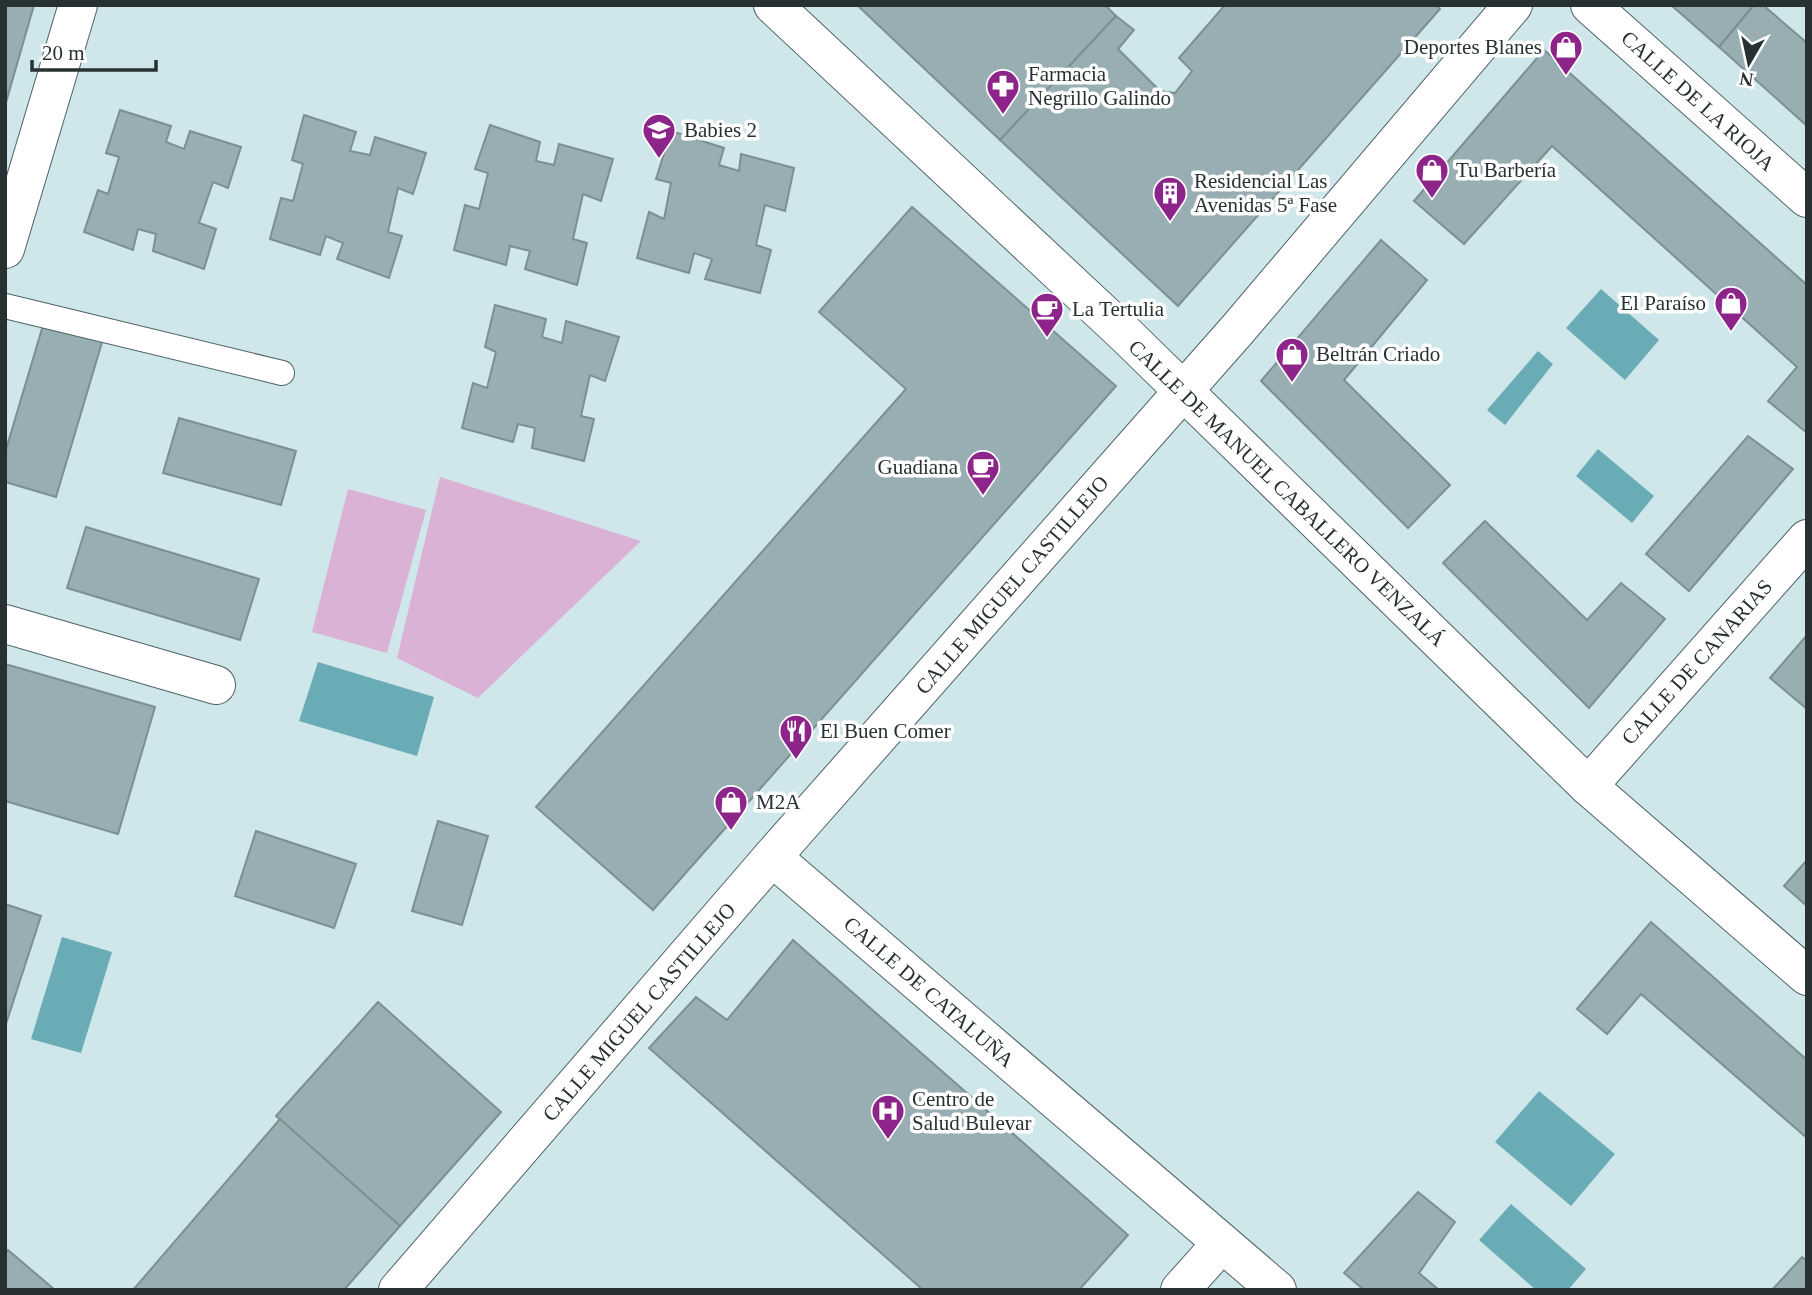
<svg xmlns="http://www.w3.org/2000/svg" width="1812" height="1295" font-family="'Times New Roman',serif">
<rect width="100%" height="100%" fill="#cfe7ea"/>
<!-- green -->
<g fill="#dab2d6">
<polygon points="440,477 641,541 478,698 397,658"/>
<polygon points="348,489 426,510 387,653 312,632"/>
</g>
<!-- water -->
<g fill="#6aacb6">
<polygon points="1601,289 1659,340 1625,380 1566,328"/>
<polygon points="1538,351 1553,364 1505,425 1487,410"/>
<polygon points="1598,449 1654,496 1632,523 1576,476"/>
<polygon points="318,662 434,697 417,756 299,721"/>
<polygon points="62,937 112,952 81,1053 31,1039"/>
<polygon points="1539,1091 1615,1154 1571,1206 1495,1142"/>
<polygon points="1511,1204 1586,1269 1568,1290 1536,1290 1479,1240"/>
</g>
<!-- building -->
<g fill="#98aeb2" stroke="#7a9093" stroke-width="2">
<polygon points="5,5 34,5 5,106"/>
<polygon points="857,5 1105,5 1116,16 1000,140"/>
<polygon points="1225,5 1436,5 1440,9 1178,306 1000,140 1116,16 1134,30 1118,49 1160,91 1175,93 1192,71 1179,58"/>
<polygon points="1671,5 1754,5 1719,47"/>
<polygon points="1754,5 1763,5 1807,43 1807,126 1719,47"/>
<polygon points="1544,50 1807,285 1807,433 1768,401 1797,367 1552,146 1464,244 1414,201"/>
<polygon points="120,110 171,126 166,142 184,149 190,131 241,147 228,188 213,182 199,223 216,229 204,269 153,251 156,234 138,229 133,250 84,232 98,190 108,194 119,157 106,153"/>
<polygon points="304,115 356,132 350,151 370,155 375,137 426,153 413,194 398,188 388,232 402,236 389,278 337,259 343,243 326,236 320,255 270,239 281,198 293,201 303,164 292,160"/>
<polygon points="490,125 540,142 536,161 554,165 559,144 613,159 601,201 583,194 573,239 587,243 577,285 525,269 530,251 510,246 506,265 454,250 465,205 479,209 488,173 475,169"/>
<polygon points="671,131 724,148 719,165 739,171 741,154 794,168 785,211 765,205 756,245 771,250 760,293 705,279 712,259 694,253 689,273 637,258 649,212 664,219 671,183 656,179"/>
<polygon points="912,207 1116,386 653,910 536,807 906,389 819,312"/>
<polygon points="1381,240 1427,280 1344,380 1450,485 1408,528 1261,381"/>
<polygon points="495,305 546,319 542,337 562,343 566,321 619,337 605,381 590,375 581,416 594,419 584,461 532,448 535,428 518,424 513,442 462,428 473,383 487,388 496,352 485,347"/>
<polygon points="44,322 103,339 56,497 5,482 5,453"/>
<polygon points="179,418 296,451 281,505 163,473"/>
<polygon points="1748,436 1793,469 1689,591 1646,554"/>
<polygon points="1485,521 1587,620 1621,583 1665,619 1589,708 1443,563"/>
<polygon points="86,527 259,579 240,640 67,588"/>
<polygon points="1807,635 1807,709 1770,678"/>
<polygon points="5,664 155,707 118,834 5,801"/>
<polygon points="438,821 488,836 462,925 412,911"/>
<polygon points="256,831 356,864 334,928 235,896"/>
<polygon points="1807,860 1807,906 1784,886"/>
<polygon points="5,904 41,916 5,1027"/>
<polygon points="1651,922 1807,1060 1807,1138 1641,994 1607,1034 1577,1009"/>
<polygon points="793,940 1128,1235 1079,1290 923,1290 649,1048 696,997 727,1020"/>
<polygon points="378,1002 501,1112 400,1226 276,1116"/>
<polygon points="280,1119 400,1226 344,1290 133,1290"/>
<polygon points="1418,1192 1455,1222 1419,1273 1439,1290 1364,1290 1344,1273"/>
<polygon points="8,1250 55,1290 5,1290 5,1253"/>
<polygon points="1802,1257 1807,1261 1807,1290 1772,1290"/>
</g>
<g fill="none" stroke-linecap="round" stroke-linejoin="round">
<defs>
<polyline id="service" points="5,306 282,373"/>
<g id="minor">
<polyline points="773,5 1126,335 1588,786 1807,976"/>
<polyline points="1590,5 1807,198"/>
<polyline points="5,249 78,5"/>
<polyline points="5,624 216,685"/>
<polyline points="1588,786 1807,539"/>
<polyline points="772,857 1277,1290"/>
<polyline points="398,1290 772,857 1238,329 1513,5"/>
<polyline points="1180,1290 1222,1243"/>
</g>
</defs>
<!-- service casing -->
<use href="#service" stroke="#4e6266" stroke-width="26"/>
<!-- minor casing -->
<use href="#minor" stroke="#4e6266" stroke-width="40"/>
<!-- service -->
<use href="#service" stroke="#fff" stroke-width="24"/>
<!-- minor -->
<use href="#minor" stroke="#fff" stroke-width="38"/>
</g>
<!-- icons -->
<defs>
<symbol id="shop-pin" viewBox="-11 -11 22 30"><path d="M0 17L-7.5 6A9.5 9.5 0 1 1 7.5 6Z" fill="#8c2489" stroke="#fff"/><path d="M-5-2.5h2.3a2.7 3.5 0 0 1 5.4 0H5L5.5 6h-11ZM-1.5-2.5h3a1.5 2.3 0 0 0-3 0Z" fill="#fff"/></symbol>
<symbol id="pharmacy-pin" viewBox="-11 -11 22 30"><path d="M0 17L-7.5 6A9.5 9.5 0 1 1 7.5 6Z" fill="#8c2489" stroke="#fff"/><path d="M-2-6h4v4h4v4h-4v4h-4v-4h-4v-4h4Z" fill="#fff"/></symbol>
<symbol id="school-pin" viewBox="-11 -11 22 30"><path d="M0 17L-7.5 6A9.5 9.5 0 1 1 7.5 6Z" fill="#8c2489" stroke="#fff"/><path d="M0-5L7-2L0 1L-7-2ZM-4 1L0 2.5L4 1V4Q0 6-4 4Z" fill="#fff"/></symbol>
<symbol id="building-pin" viewBox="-11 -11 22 30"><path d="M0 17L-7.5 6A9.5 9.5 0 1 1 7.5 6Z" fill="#8c2489" stroke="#fff"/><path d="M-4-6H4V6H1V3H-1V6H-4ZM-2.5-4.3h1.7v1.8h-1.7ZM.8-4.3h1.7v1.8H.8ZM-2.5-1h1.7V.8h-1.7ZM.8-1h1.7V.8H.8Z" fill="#fff"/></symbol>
<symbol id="cafe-pin" viewBox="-11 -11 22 30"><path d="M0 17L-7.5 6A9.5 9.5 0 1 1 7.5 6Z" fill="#8c2489" stroke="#fff"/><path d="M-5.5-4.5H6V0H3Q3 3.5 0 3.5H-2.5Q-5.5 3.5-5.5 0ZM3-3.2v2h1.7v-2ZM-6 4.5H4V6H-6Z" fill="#fff"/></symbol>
<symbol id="restaurant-pin" viewBox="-11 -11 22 30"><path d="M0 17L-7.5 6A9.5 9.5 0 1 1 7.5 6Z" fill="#8c2489" stroke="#fff"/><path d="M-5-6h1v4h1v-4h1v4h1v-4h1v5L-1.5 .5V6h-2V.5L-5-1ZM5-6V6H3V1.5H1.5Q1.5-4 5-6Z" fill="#fff"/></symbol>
<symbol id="hospital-pin" viewBox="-11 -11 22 30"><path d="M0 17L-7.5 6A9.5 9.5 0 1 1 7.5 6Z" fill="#8c2489" stroke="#fff"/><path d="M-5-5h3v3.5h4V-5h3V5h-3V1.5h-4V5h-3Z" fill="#fff"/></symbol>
</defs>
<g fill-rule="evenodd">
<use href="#shop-pin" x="1547" y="28" width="38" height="52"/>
<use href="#pharmacy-pin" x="984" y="67" width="38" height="52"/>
<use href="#school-pin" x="640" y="111" width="38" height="52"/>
<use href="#shop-pin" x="1413" y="151" width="38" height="52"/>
<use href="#building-pin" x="1151" y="174" width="38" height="52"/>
<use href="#shop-pin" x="1712" y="284" width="38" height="52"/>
<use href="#cafe-pin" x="1028" y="290" width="38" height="52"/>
<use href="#shop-pin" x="1273" y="335" width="38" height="52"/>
<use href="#cafe-pin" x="964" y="448" width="38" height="52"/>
<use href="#restaurant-pin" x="777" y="712" width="38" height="52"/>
<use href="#shop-pin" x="712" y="783" width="38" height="52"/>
<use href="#hospital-pin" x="869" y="1092" width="38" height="52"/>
</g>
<g text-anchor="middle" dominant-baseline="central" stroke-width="7" stroke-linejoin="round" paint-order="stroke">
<!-- poi labels -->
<g font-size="21" fill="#283132" stroke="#fff" text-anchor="start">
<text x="1542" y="47" text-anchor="end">Deportes Blanes</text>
<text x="1028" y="74">Farmacia<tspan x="1028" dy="24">Negrillo Galindo</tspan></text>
<text x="684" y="130">Babies 2</text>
<text x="1456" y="170">Tu Barbería</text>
<text x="1194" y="181">Residencial Las<tspan x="1194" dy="24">Avenidas 5ª Fase</tspan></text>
<text x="1706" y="303" text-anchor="end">El Paraíso</text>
<text x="1072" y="309">La Tertulia</text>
<text x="1316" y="354">Beltrán Criado</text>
<text x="958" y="467" text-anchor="end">Guadiana</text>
<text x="820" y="731">El Buen Comer</text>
<text x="756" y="802">M2A</text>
<text x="912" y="1099">Centro de<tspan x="912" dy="24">Salud Bulevar</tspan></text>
</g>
<!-- street labels -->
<g font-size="21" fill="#283132" stroke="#fff">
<text transform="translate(1698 101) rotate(42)">CALLE DE LA RIOJA</text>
<text transform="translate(1287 493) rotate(44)">CALLE DE MANUEL CABALLERO VENZALÁ</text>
<text transform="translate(1012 585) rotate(-49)">CALLE MIGUEL CASTILLEJO</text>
<text transform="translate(1697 662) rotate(-48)">CALLE DE CANARIAS</text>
<text transform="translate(929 992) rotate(41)">CALLE DE CATALUÑA</text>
<text transform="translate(639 1012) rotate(-49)">CALLE MIGUEL CASTILLEJO</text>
</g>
</g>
<!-- border -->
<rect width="1812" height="1295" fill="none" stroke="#283132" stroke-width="14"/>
<!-- north arrow -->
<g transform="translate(1749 63) rotate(189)" stroke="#ffffff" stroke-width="5" paint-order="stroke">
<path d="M0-5L12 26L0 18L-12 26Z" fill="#283132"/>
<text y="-10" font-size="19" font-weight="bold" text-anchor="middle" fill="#283132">N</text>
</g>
<!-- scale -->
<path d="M32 60v10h124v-10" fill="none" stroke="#283132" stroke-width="3.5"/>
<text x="42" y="60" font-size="21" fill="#283132" stroke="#ffffff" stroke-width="5" paint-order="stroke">20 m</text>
</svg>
